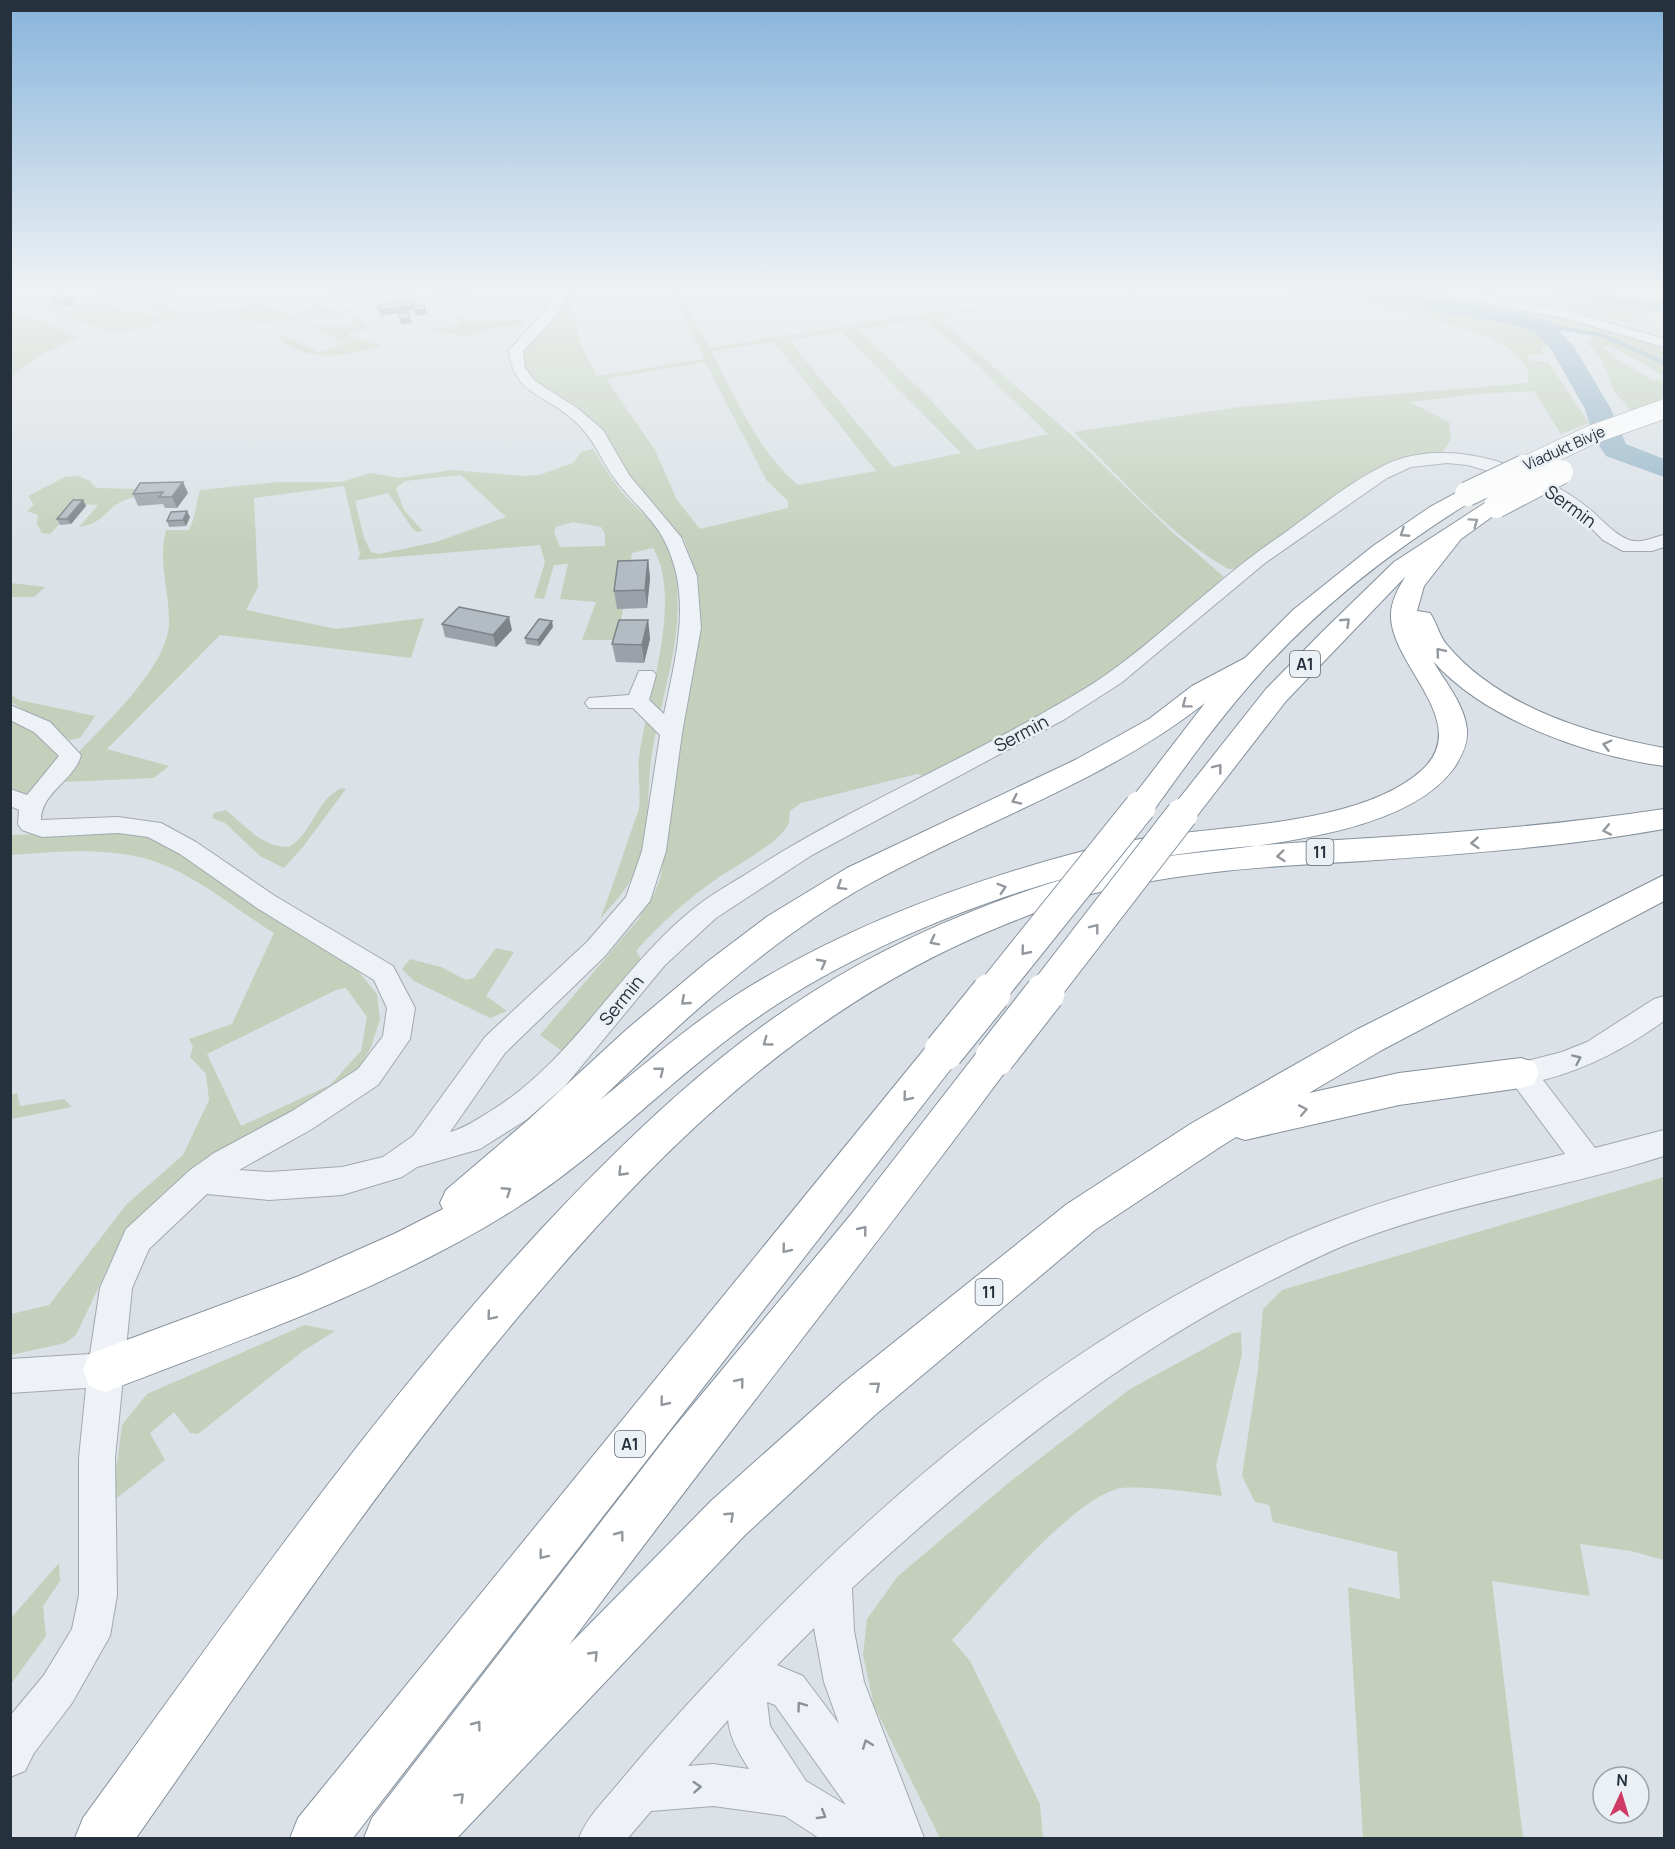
<svg xmlns="http://www.w3.org/2000/svg" width="1675" height="1849" font-family="Manrope,sans-serif">
<rect width="100%" height="100%" fill="#dbe1e6"/>
<!-- green -->
<g fill="#c4d0bc" fill-rule="evenodd">
<path d="M94 287H136L180 296 158 303 196 316 221 307 237 309 257 303 276 308 296 319 264 324 240 319 181 317 133 330 111 332 48 310 11 305V300L68 309 94 298 134 314C144 310 155 318 166 315L136 303 95 294Z"/>
<polygon points="301,287 339,287 376,295 393,289 385,287 406,287 379,302 344,313 310,318 297,312 319,304 337,312 369,303"/>
<polygon points="413,287 420,287 416,297 418,302 381,310 377,305"/>
<polygon points="425,287 471,287 470,310 461,310 451,296 426,298 423,296"/>
<path d="M571 287H583L571 302 581 346 597 376 705 359 667 287H674L710 348 926 313 1224 287 948 314 940 320 1075 438 1171 531 1224 577C1183 614 1142 651 1096 681 1042 717 982 746 924 776L917 774 801 803 790 811C789 815 790 822 788 825 777 845 733 867 715 880 686 900 659 925 636 951L641 959 563 1052 540 1035 637 921 654 894 661 876 675 775 697 650 699 610 698 577 684 539 627 475 595 425 576 406 547 390 525 370 520 358 523 347 553 315ZM912 321H926L973 361 1048 434 977 450 928 397 858 330ZM842 332 961 453 893 467 789 340ZM774 342 876 471 798 485C757 450 736 398 711 351ZM705 362 767 481 788 501V508L700 529 677 500 655 450 606 379Z"/>
<path d="M1247 287H1314L1514 320C1528 326 1542 330 1550 345L1541 348 1544 355H1527L1531 361 1548 362 1589 423 1561 434 1534 391 1478 394 1410 402 1449 422 1451 440 1442 452C1409 460 1393 458 1362 476L1237 569H1228C1169 535 1122 479 1074 432L1239 407 1528 383C1528 376 1529 371 1525 365 1496 316 1305 296 1247 287Z"/>
<polygon points="1343,287 1400,287 1530,309 1635,335 1664,348 1664,376 1609,345 1602,347 1612,354 1610,355 1653,380 1664,379 1664,398 1630,410 1614,391 1602,361 1586,340 1598,335 1572,329 1558,330 1505,313"/>
<path d="M1543 287H1598L1588 290C1608 302 1642 304 1664 300V307L1653 306 1664 309V313L1633 314V324L1574 310 1566 305 1569 302Z"/>
<polygon points="11,313 36,319 80,337 40,355 11,377"/>
<polygon points="460,314 473,324 526,319 521,325 502,326 468,336 433,332 431,329 460,325 458,315"/>
<path d="M353 317 360 318 368 329 350 333 347 336 383 346C345 356 311 364 278 338V333L320 352 346 343 308 326C327 322 337 327 355 324Z"/>
<path d="M593 449C602 463 611 478 621 491 634 507 661 528 668 546 694 617 661 690 651 760 646 798 652 836 635 872 627 890 613 904 600 919 614 884 625 847 638 812 642 802 637 771 639 758 646 701 684 600 653 548L632 553 618 640H582L596 602 560 599 568 564 554 565 544 599 534 598 545 562 540 545 358 560 360 554 344 486 254 498 258 587 246 610 336 629 424 618 411 658 220 635 107 749 169 766 154 778 64 782 74 769 79 752C107 722 170 664 169 621 169 589 158 562 166 530H189C197 513 195 507 200 490L277 482H342L370 473 399 478 452 470 522 476 539 475 573 463 581 452ZM461 475 506 517 436 542 379 554 371 552 364 538 355 501 388 493 412 528 417 532 423 531 404 510 396 488 405 481ZM573 522 601 527 605 534V546L560 547 554 533 556 527Z"/>
<path d="M79 476 90 481 96 488 142 489V497C106 498 109 524 79 527L98 505 78 504 50 534 42 533 37 524 38 515 27 511 34 505 28 496 65 477Z"/>
<polygon points="11,583 45,587 34,597 11,597"/>
<polygon points="10,694 19,700 95,716 80,738 70,740 11,702"/>
<polygon points="11,718 28,728 57,752 58,761 29,795 11,791"/>
<path d="M342 788 346 789 302 848 284 868 260 856 225 823 212 818 214 813 226 810C246 826 260 846 288 847 312 836 316 798 342 788Z"/>
<path d="M128 831 150 837 190 860 354 966 377 994 380 1019 371 1047 358 1070 335 1093 192 1168 163 1193 134 1224 111 1261 76 1335 65 1343 11 1355V1314L49 1305 126 1205 183 1155 209 1100 206 1074 190 1057 193 1047 189 1039 232 1024 274 933C233 908 193 872 147 859 104 847 55 852 11 855V835ZM346 988 367 1017 361 1051 330 1085 241 1126 207 1054 336 990Z"/>
<polygon points="496,948 514,952 486,996 507,1011 490,1018 414,981 402,969 410,959 441,967 466,980 474,978"/>
<polygon points="17,1093 20,1106 64,1099 72,1107 11,1119 11,1095"/>
<polygon points="1664,1177 1664,1560 1631,1551 1580,1544 1590,1596 1492,1581 1523,1838 1363,1838 1348,1587 1400,1599 1397,1552 1273,1522 1269,1505 1255,1502 1242,1476 1258,1369 1263,1309 1282,1290"/>
<polygon points="305,1325 335,1331 303,1351 198,1434 190,1433 174,1412 150,1433 165,1460 112,1502 122,1425 147,1394"/>
<path d="M1241 1332 1242 1354 1216 1466 1222 1496C1201 1493 1133 1484 1117 1489 1068 1503 990 1600 952 1640L970 1661 1040 1804 1043 1838H940L874 1706 863 1655 867 1619 898 1576 1012 1480 1130 1389 1233 1333Z"/>
<polygon points="59,1563 60,1581 43,1606 46,1636 11,1684 11,1618"/>
</g>
<g fill="none" stroke-linecap="round" stroke-linejoin="round">
<!-- stream -->
<g stroke="#95b5c8" stroke-width="4.5">
<polyline points="1571,292 1586,287"/>
<polyline points="1535,324 1602,335 1664,363"/>
</g>
<!-- canal -->
<polygon fill="#95b5c8" fill-rule="evenodd" points="1548,287 1567,287 1664,304 1664,312 1588,300 1549,290"/>
<!-- river -->
<polygon fill="#95b5c8" fill-rule="evenodd" points="1316,287 1365,287 1514,311 1550,322 1573,345 1611,409 1626,444 1664,459 1664,477 1606,456 1594,438 1585,409 1551,349 1534,332 1510,324 1327,294 1319,292"/>
<defs>
<g id="minor">
<path d="M417 287H429L428 311H418C413 303 415 295 417 287Z"/>
<path d="M563 287H575L553 319 523 351 525 368 535 381 577 408 603 430 629 475 681 537 697 576 701 628 682 733 666 851 650 901 605 956 505 1053 450 1132C465 1128 476 1120 489 1112 574 1061 620 966 697 906 716 891 739 879 759 866 852 807 955 764 1050 709 1069 698 1089 687 1107 674 1165 633 1215 581 1273 541 1310 516 1362 470 1403 458 1463 441 1536 469 1583 504 1599 515 1611 533 1629 540 1642 544 1653 537 1664 535V547L1652 551H1623L1603 540 1583 520 1553 498 1517 480 1468 465 1447 463 1411 467 1387 478 1265 563 1121 683 1065 719 812 855 716 918 665 965 565 1086 526 1120 480 1149 417 1167 402 1177 342 1195 269 1200 207 1194 149 1249 132 1288 115 1458 117 1595 110 1636 72 1703 34 1753 25 1771 10 1777V1716L44 1675 72 1629 79 1595V1458L86 1388 10 1393V1359L90 1354 100 1288 126 1229 190 1170 214 1153 292 1111 358 1069 383 1036 387 1008 374 980 257 908 180 854 148 837 118 833 42 837 22 830 18 824 19 810 10 806V789L27 795 59 756 34 732 10 720V705L50 722 81 755C75 780 41 792 41 820L118 817 161 823 196 842 275 896 393 966 415 1008 410 1039 378 1085 312 1129 239 1170 269 1172 342 1167 383 1157 413 1136 485 1037 587 942 626 897 642 851 660 735 633 708H589L585 703 589 698 629 695 639 671H653L656 675 649 700 664 714C676 655 693 596 664 540 653 518 630 500 615 479 597 454 594 435 566 414 538 392 513 391 509 350L543 313Z"/>
<polygon points="1421,287 1445,287 1566,310 1664,339 1664,347 1564,318 1427,291"/>
<path d="M1664 996V1021C1626 1048 1589 1068 1543 1080L1595 1148 1664 1130V1156C1565 1188 1459 1202 1361 1239 1333 1249 1306 1263 1280 1276 1119 1355 983 1468 852 1588L854 1631 864 1682 924 1838H819L785 1816 713 1806 651 1811 628 1838H579C587 1817 604 1801 618 1784 647 1749 677 1715 708 1682 878 1496 1081 1324 1316 1227 1396 1194 1481 1174 1565 1154L1511 1081 1507 1073 1511 1065 1562 1052 1587 1042 1654 999ZM814 1628 824 1682 839 1724 803 1676 777 1665ZM767 1702 775 1705 846 1805 806 1781 770 1726ZM728 1720C730 1739 739 1753 749 1769L713 1764 688 1766Z"/>
</g>
<g id="highway">
<path d="M1467 487 1475 489 1478 494 1475 499C1397 547 1325 602 1263 670 1222 715 1186 765 1151 814L1140 817 1129 814 1125 807 1205 703C1104 782 981 822 869 884 769 940 683 1020 600 1100 644 1065 686 1028 733 997 836 931 954 886 1072 854 1101 846 1130 840 1160 836 1235 825 1364 823 1422 770 1473 723 1393 667 1391 618 1390 603 1398 588 1406 576L1286 701 1193 821 1182 824 1171 821 1167 814 1266 689 1321 633 1394 562 1488 501H1504L1507 506 1461 539 1424 586 1417 611 1430 613C1437 623 1439 636 1447 645 1499 707 1588 734 1664 748V766C1588 756 1485 720 1433 661 1445 682 1465 705 1467 730 1468 744 1462 756 1454 768 1403 839 1244 846 1162 857 1138 860 1114 865 1090 871 1181 848 1277 844 1370 838 1469 832 1566 824 1664 809V829C1564 847 1464 854 1363 861 1273 866 1179 871 1091 894 1060 902 1029 915 999 927 790 1012 640 1169 499 1340 368 1499 254 1670 136 1838H75L83 1818C231 1615 374 1408 546 1224 626 1139 712 1056 811 993 894 940 986 902 1080 874 961 906 830 961 732 1036 659 1091 595 1158 518 1207 390 1288 246 1338 105 1392L89 1386 83 1370 89 1354 299 1276 396 1233 443 1209 440 1203 446 1190 527 1121 626 1030 707 962 768 916 847 868 1075 760 1149 719 1192 686 1245 658 1293 610 1373 546 1430 507Z"/>
<path d="M1664 875V901L1382 1050 1309 1093 1399 1073 1521 1058 1534 1062 1539 1073 1534 1084 1521 1088 1399 1105 1245 1140 1236 1137 1220 1147 1095 1230 875 1415 745 1535 457 1838H364L372 1818 672 1430 853 1212 982 1046 995 1042 1008 1046 1013 1057 1008 1068C864 1262 713 1451 569 1645L711 1501 843 1383 1067 1204 1192 1123 1356 1030Z"/>
<polygon points="944,1036 957,1041 962,1051 957,1061 353,1838 290,1838 298,1818 931,1041"/>
</g>
</defs>
<!-- minor casing -->
<use href="#minor" stroke="#a1a9b0" stroke-width="2"/>
<!-- highway casing -->
<use href="#highway" stroke="#83919d" stroke-width="2"/>
<!-- minor -->
<use href="#minor" fill="#eef1f5" fill-rule="evenodd"/>
<!-- highway -->
<use href="#highway" fill="#fff" fill-rule="evenodd"/>
<defs>
<polyline id="highway-bridge-far3" points="1521,468 1591,435 1664,409"/>
<g id="highway-bridge-far2">
<polyline points="1467,494 1524,467"/>
<polyline points="1496,506 1561,472"/>
</g>
<g id="highway-bridge-far1">
<polyline points="990,994 1140,807"/>
<polyline points="1043,994 1182,814"/>
</g>
<g id="highway-bridge">
<polyline points="944,1051 991,993"/>
<polyline points="995,1057 1045,993"/>
</g>
</defs>
<!-- highway-bridge-far3 casing -->
<use href="#highway-bridge-far3" stroke="#83919d" stroke-width="20" stroke-linecap="butt"/>
<!-- highway-bridge-far2 casing -->
<use href="#highway-bridge-far2" stroke="#83919d" stroke-width="26" stroke-linecap="butt"/>
<!-- highway-bridge-far1 casing -->
<use href="#highway-bridge-far1" stroke="#83919d" stroke-width="33" stroke-linecap="butt"/>
<!-- highway-bridge casing -->
<use href="#highway-bridge" stroke="#83919d" stroke-width="41" stroke-linecap="butt"/>
<!-- highway-bridge-far3 -->
<use href="#highway-bridge-far3" stroke="#fff" stroke-width="19"/>
<!-- highway-bridge-far2 -->
<use href="#highway-bridge-far2" stroke="#fff" stroke-width="24"/>
<!-- highway-bridge-far1 -->
<use href="#highway-bridge-far1" stroke="#fff" stroke-width="31"/>
<!-- highway-bridge -->
<use href="#highway-bridge" stroke="#fff" stroke-width="39"/>
</g>
<!-- wall -->
<g fill="#9aa1a8">
<polygon points="50,299 74,304 68,307 53,304"/>
<polygon points="140,483 188,493 177,508 165,508 163,504 138,506 133,494"/>
<polygon points="83,500 86,506 71,524 60,525 57,519"/>
<polygon points="190,517 186,526 169,527 167,521"/>
<polygon points="648,560 650,578 647,608 617,609 614,591"/>
<polygon points="648,620 650,639 644,663 616,662 612,644"/>
<polygon points="442,624 512,630 496,647 445,637"/>
<polygon points="553,627 539,646 526,644 525,638"/>
</g>
<!-- shaded-wall -->
<g fill="#7d8388">
<polygon points="72,299 74,304 68,307 65,302"/>
<polygon points="417,304 419,309 381,316 379,310"/>
<polygon points="426,309 427,314 416,316 414,311"/>
<polygon points="410,318 412,323 401,324 400,319"/>
<polygon points="183,482 188,493 177,508 172,497"/>
<polygon points="83,500 86,506 71,524 67,519"/>
<polygon points="187,511 190,517 186,526 183,520"/>
<polygon points="648,560 650,578 647,608 645,590"/>
<polygon points="509,617 512,630 496,647 493,635"/>
<polygon points="648,620 650,639 644,663 642,645"/>
<polygon points="552,621 553,627 539,646 538,640"/>
</g>
<!-- building -->
<g fill="#b3bbc3" stroke="#7d8388" stroke-width="1.5">
<polygon points="57,296 72,299 65,302 50,299"/>
<polygon points="415,300 417,304 379,310 377,306"/>
<polygon points="424,305 426,309 414,311 413,307"/>
<polygon points="409,312 410,318 400,319 398,313"/>
<polygon points="183,482 172,497 159,497 163,492 133,494 140,483"/>
<polygon points="73,500 83,500 67,519 57,519"/>
<polygon points="187,511 183,520 167,521 171,512"/>
<polygon points="648,560 645,590 614,591 618,561"/>
<polygon points="459,607 509,617 493,635 442,624"/>
<polygon points="539,619 552,621 538,640 525,638"/>
<polygon points="619,620 648,620 642,645 612,644"/>
</g>
<!-- one-way arrows -->
<defs><path id="oneway-chevron" d="M-2-3.5L2.5 0L-2 3.5" fill="none" stroke-width="1.6" stroke-linecap="round" stroke-linejoin="round" transform="scale(1.5)"/></defs>
<g stroke="#92989e">
<use href="#oneway-chevron" transform="translate(1474 522) rotate(-35)"/>
<use href="#oneway-chevron" transform="translate(1404 533) rotate(147)"/>
<use href="#oneway-chevron" transform="translate(1346 622) rotate(-44)"/>
<use href="#oneway-chevron" transform="translate(1440 652) rotate(-130)"/>
<use href="#oneway-chevron" transform="translate(1186 704) rotate(143)"/>
<use href="#oneway-chevron" transform="translate(1607 745) rotate(-165)"/>
<use href="#oneway-chevron" transform="translate(1218 768) rotate(-52)"/>
<use href="#oneway-chevron" transform="translate(1016 800) rotate(155)"/>
<use href="#oneway-chevron" transform="translate(1607 830) rotate(169)"/>
<use href="#oneway-chevron" transform="translate(1475 843) rotate(176)"/>
<use href="#oneway-chevron" transform="translate(1281 856) rotate(174)"/>
<use href="#oneway-chevron" transform="translate(841 886) rotate(148)"/>
<use href="#oneway-chevron" transform="translate(1002 888) rotate(-18)"/>
<use href="#oneway-chevron" transform="translate(1095 928) rotate(-52)"/>
<use href="#oneway-chevron" transform="translate(934 941) rotate(153)"/>
<use href="#oneway-chevron" transform="translate(1025 951) rotate(129)"/>
<use href="#oneway-chevron" transform="translate(822 963) rotate(-28)"/>
<use href="#oneway-chevron" transform="translate(685 1001) rotate(139)"/>
<use href="#oneway-chevron" transform="translate(767 1042) rotate(144)"/>
<use href="#oneway-chevron" transform="translate(660 1071) rotate(-38)"/>
<use href="#oneway-chevron" transform="translate(907 1097) rotate(129)"/>
<use href="#oneway-chevron" transform="translate(1303 1110) rotate(-11)"/>
<use href="#oneway-chevron" transform="translate(622 1172) rotate(134)"/>
<use href="#oneway-chevron" transform="translate(507 1191) rotate(-33)"/>
<use href="#oneway-chevron" transform="translate(863 1230) rotate(-51)"/>
<use href="#oneway-chevron" transform="translate(786 1249) rotate(129)"/>
<use href="#oneway-chevron" transform="translate(491 1316) rotate(130)"/>
<use href="#oneway-chevron" transform="translate(740 1382) rotate(-51)"/>
<use href="#oneway-chevron" transform="translate(876 1386) rotate(-40)"/>
<use href="#oneway-chevron" transform="translate(664 1402) rotate(129)"/>
<use href="#oneway-chevron" transform="translate(730 1516) rotate(-43)"/>
<use href="#oneway-chevron" transform="translate(620 1535) rotate(-53)"/>
<use href="#oneway-chevron" transform="translate(543 1555) rotate(128)"/>
<use href="#oneway-chevron" transform="translate(594 1655) rotate(-46)"/>
<use href="#oneway-chevron" transform="translate(477 1725) rotate(-53)"/>
<use href="#oneway-chevron" transform="translate(460 1797) rotate(-45)"/>
</g>
<g stroke="#8a9199">
<use href="#oneway-chevron" transform="translate(1577 1059) rotate(-24)"/>
<use href="#oneway-chevron" transform="translate(801 1706) rotate(-126)"/>
<use href="#oneway-chevron" transform="translate(867 1744) rotate(-110)"/>
<use href="#oneway-chevron" transform="translate(697 1787) rotate(-4)"/>
<use href="#oneway-chevron" transform="translate(822 1815) rotate(31)"/>
</g>
<!-- sky -->
<linearGradient id="sky" x2="0" y2="1"><stop stop-color="#87b4db"/><stop offset="0.53" stop-color="#eff2f4"/><stop offset="1" stop-color="#eff2f4" stop-opacity="0"/></linearGradient>
<rect width="1675" height="545" fill="url(#sky)"/>
<g text-anchor="middle" dominant-baseline="central" stroke-width="5" stroke-linejoin="round" paint-order="stroke">
<!-- far-street labels -->
<g font-size="15" fill="#25313d" stroke="#ebf0f4">
<text transform="translate(1564 448) rotate(-24)">Viadukt Bivje</text>
</g>
<!-- shield labels -->
<g fill="#ebf0f4" stroke="#606a74" stroke-width="1.5">
<rect x="1290" y="651" width="30" height="26" rx="4.5"/>
<rect x="1306.5" y="839" width="27" height="26" rx="4.5"/>
<rect x="975.5" y="1279" width="27" height="26" rx="4.5"/>
<rect x="615" y="1431" width="30" height="26" rx="4.5"/>
</g>
<g font-size="16" font-weight="bold" fill="#25313d">
<text x="1305" y="664">A1</text>
<text x="1320" y="852">11</text>
<text x="989" y="1292">11</text>
<text x="630" y="1444">A1</text>
</g>
<!-- street labels -->
<g font-size="18" fill="#25313d" stroke="#ebf0f4">
<text transform="translate(1571 506) rotate(36)">Sermin</text>
<text transform="translate(1021 733) rotate(-28)">Sermin</text>
<text transform="translate(621 1000) rotate(-51)">Sermin</text>
</g>
</g>
<!-- border -->
<rect width="1675" height="1849" fill="none" stroke="#25313d" stroke-width="24"/>
<!-- north arrow -->
<g transform="translate(1621 1795) rotate(4)"><circle r="28" fill="#ebf0f4" stroke="#9ca4ab" stroke-width="1.5"/>
<path d="M0-4.5L10 22L0 15L-10 22Z" fill="#d03b66"/>
<text y="-9" font-size="16" font-weight="bold" text-anchor="middle" fill="#25313d">N</text>
</g>
</svg>
